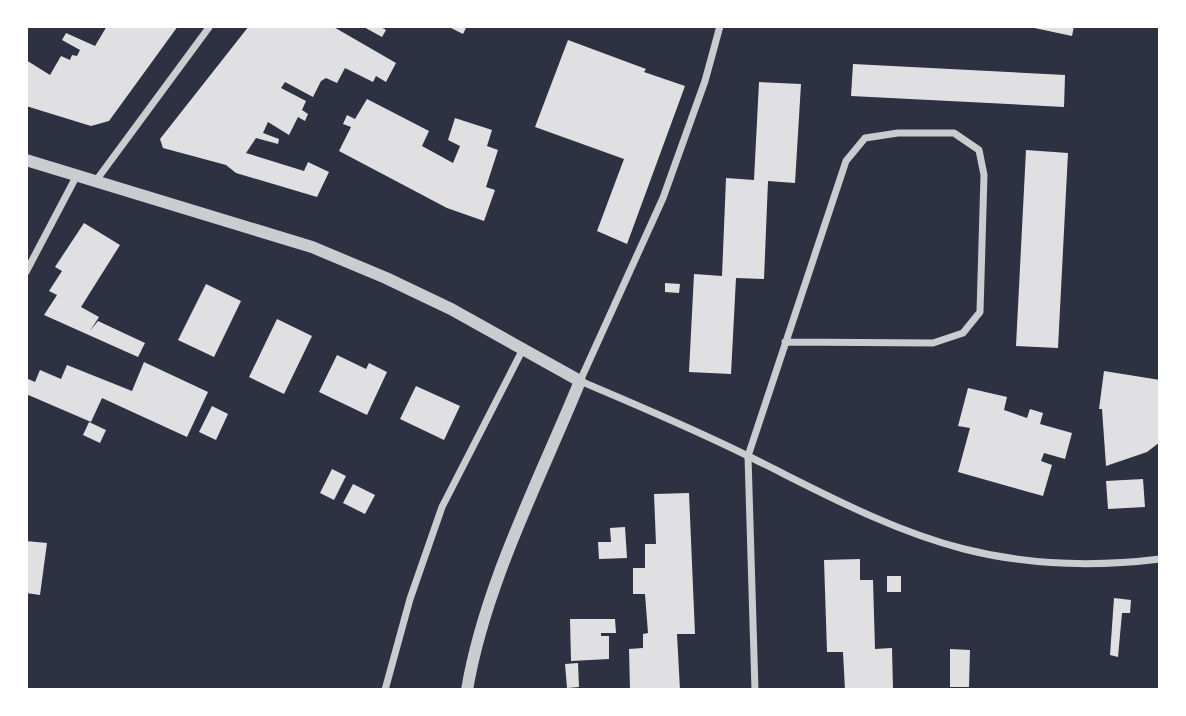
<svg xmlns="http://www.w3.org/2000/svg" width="1186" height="716" font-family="Spectral,serif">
<rect width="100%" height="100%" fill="#2d3142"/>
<!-- building -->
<g fill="#e0e0e3">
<polygon points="107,26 178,26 109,121 91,126 26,106 26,60 50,75 61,56 70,60 72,55 77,56 80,50 62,40 66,33 95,46"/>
<polygon points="249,26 332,26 396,63 386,82 376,76 373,82 345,68 337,83 326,78 321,81 313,97 285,82 281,88 306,101 302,110 308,114 305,121 298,117 289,135 268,122 263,133 279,139 278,144 256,138 246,153 304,171 308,162 329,172 317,197 236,173 226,165 163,148 160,139"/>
<polygon points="362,26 379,26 386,30 382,37"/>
<polygon points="447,26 467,26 463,34"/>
<polygon points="1025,26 1074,26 1072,36"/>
<polygon points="568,40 646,69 644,72 685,86 627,244 597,231 624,159 535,127"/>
<polygon points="853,64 1065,75 1064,107 851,96"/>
<polygon points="759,82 801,84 795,183 768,181 764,279 736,278 731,374 689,372 694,274 722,276 726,178 754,180"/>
<polygon points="367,99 429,131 422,146 453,163 460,146 448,140 455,118 492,130 487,146 498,150 486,187 495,190 484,221 447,208 339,151 351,127 343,124 347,115 355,119"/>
<polygon points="1026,150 1068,153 1058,348 1016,346"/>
<polygon points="84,223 120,245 81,307 99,317 90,331 98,321 145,343 138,357 44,315 57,295 49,291 62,271 55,267"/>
<polygon points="665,283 680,284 679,293 665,292"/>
<polygon points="206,284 241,301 214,357 178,340"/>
<polygon points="277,319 312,336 284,394 249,377"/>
<polygon points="337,355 366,369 369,363 387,372 367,415 319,392"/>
<polygon points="144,362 208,392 187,437 102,398 91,422 26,394 26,378 35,382 40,370 61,379 67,365 132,391"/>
<polygon points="1104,371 1160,380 1160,442 1147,452 1106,466 1102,409 1099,409"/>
<polygon points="416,386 460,406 444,440 400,419"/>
<polygon points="968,388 1007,397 1004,410 1027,418 1030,409 1043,413 1040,424 1072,433 1065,459 1044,453 1041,461 1052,465 1043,496 958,472 970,428 958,426"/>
<polygon points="212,406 228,414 216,440 199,432"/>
<polygon points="89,422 106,430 100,443 83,435"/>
<polygon points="332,469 346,476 334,500 320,493"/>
<polygon points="1143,479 1145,507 1108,509 1106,481"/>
<polygon points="353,484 375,495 365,514 343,503"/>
<polygon points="689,493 695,634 677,634 680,690 630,690 629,649 643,648 643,634 648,633 645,594 633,594 633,568 645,568 645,544 656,544 654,494"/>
<polygon points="625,527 627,558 599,559 598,542 611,542 610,528"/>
<polygon points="26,541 47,543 40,595 26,593"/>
<polygon points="860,559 860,580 873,580 875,649 892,648 893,690 845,690 843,652 827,652 824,560"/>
<rect x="887" y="576" width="14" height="16"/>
<polygon points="1114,598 1131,600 1130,613 1122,613 1118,657 1110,655"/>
<polygon points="570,619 615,619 616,633 601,633 601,636 609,636 609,659 571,661"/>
<polygon points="950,649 970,650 969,687 950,687"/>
<polygon points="578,663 579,687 567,688 565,664"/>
</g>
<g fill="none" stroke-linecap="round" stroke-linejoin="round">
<!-- minor -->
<g stroke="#caccd0" stroke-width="7">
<path d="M720 26 705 81 663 198 580 381C637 405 694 429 750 457 819 491 889 530 964 549 1027 565 1095 567 1160 559"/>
<polyline points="95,182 210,26"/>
<polyline points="26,272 76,177"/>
<polyline points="385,690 410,599 442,507 523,349"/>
<polyline points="755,690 748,456 846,161 865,138 898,133 954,133 979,150 984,175 980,312 963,333 933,343 785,342"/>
</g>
<!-- tertiary -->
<path stroke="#caccd0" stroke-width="12" d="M26 160 312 247 386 278 451 309 580 381C540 479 485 584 467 690"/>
</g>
<!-- border -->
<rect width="1186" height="716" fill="none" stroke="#ffffff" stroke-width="56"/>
</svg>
